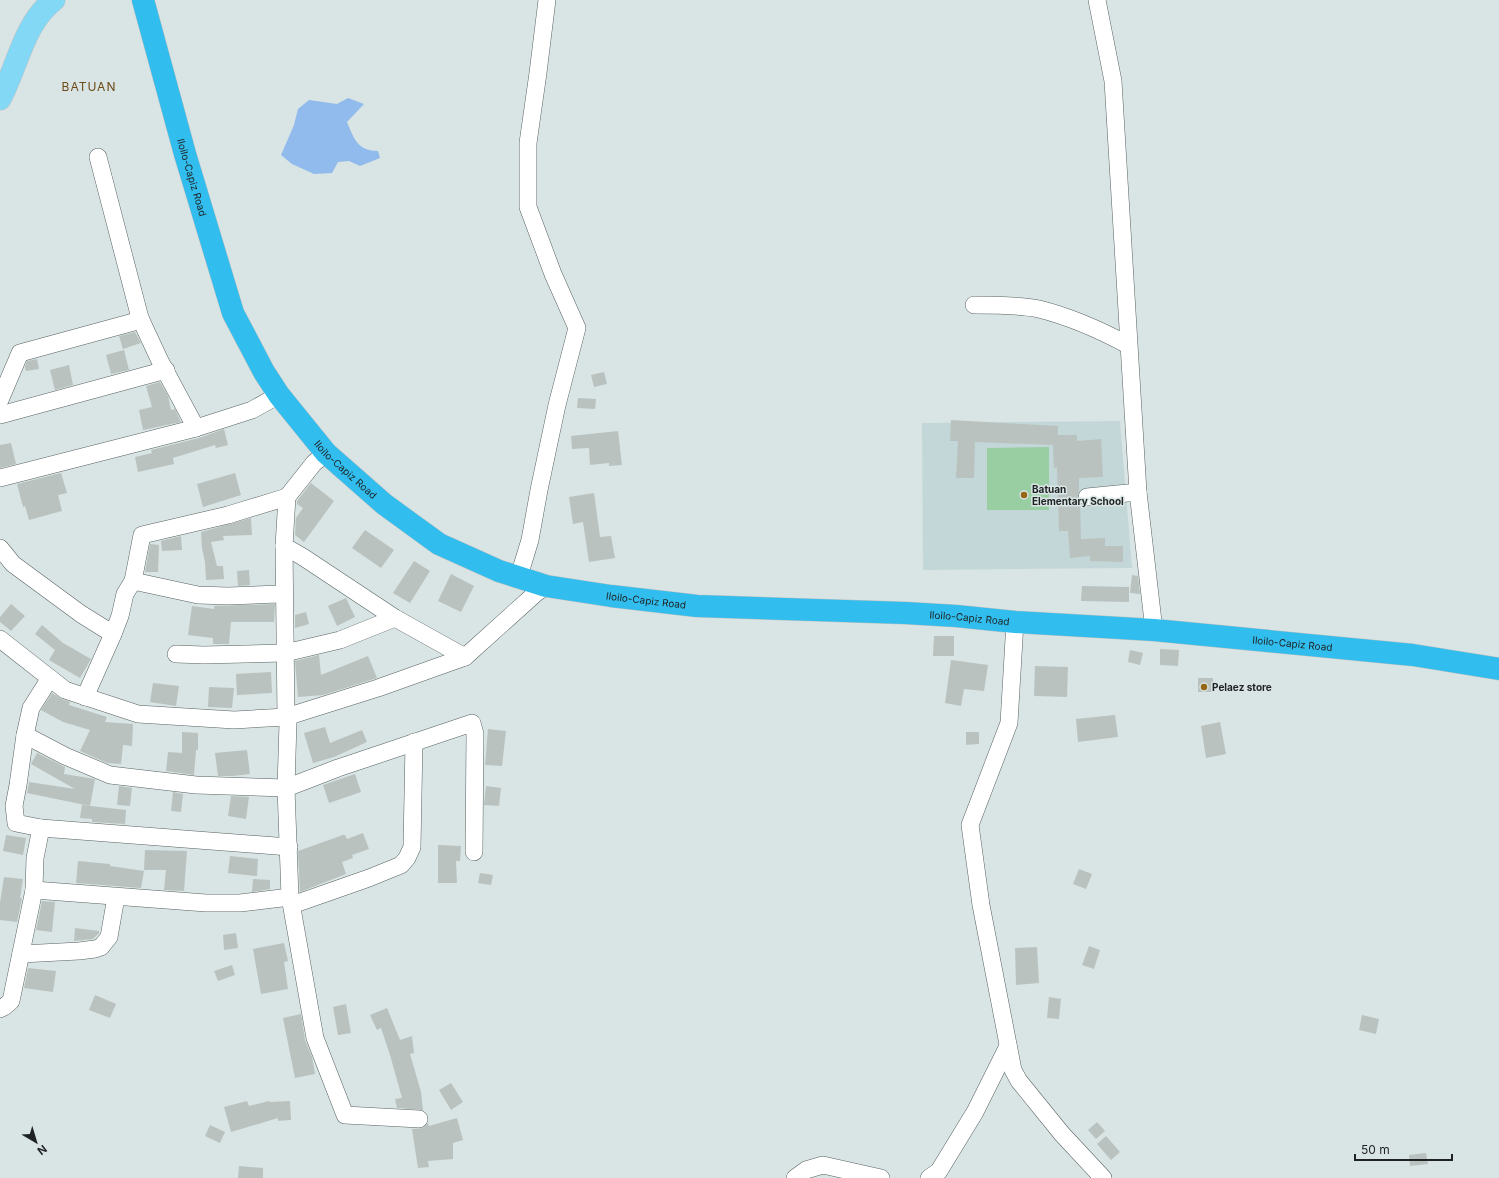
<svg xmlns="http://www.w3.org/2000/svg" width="1499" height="1178" font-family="Inter,sans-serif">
<rect width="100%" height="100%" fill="#d9e4e4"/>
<!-- built -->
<polygon fill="#c4d7d8" points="1120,421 1132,568 923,570 922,423"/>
<!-- green -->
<polygon fill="#99cea3" points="1049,447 1049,510 987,510 987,448"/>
<!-- water -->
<path fill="#90bbec" d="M348 98 364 104 347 122C354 139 358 151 378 151L380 158 360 166 349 161 338 162 332 173 314 174 292 164 281 155 294 125 298 109 309 100 337 104Z"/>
<!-- building -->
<g fill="#b9c2bf">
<polygon points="135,332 141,343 123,349 119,336"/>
<polygon points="124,350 129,370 111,374 106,355"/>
<polygon points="37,359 39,369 26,371 25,367 27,361"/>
<polygon points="69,365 73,385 55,390 50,370"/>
<polygon points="604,372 607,384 594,387 591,375"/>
<polygon points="160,382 168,396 171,410 175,409 181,422 143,430 139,410 152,407 146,386"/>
<polygon points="578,398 596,399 595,409 577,408"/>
<polygon points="951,420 1058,426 1058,435 1077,435 1077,441 1101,439 1103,477 1079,478 1079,491 1077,498 1080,504 1081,539 1105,538 1105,546 1123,546 1123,562 1090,561 1090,556 1070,558 1068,531 1059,531 1057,467 1054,468 1053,445 975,442 974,478 956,478 958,441 950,441"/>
<polygon points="224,429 228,445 216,448 215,445 173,458 174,464 138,472 135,457 152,453 151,450 199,438"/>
<polygon points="618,431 622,465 609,466 609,463 590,465 589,448 572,449 571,436"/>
<polygon points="11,443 16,464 0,468 0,445"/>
<polygon points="61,473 67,493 58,495 62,511 29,520 25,506 23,507 17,484"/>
<polygon points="235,473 241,495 203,507 197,484"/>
<polygon points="311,483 334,501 304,542 295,535 296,518 303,508 297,504 297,501"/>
<polygon points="594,493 600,537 611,536 615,558 589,562 583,522 573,524 569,497"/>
<polygon points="251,518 252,535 223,536 224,540 211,542 217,566 223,566 224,579 206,580 205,562 202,548 201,532"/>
<polygon points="365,530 394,550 381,568 352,548"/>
<polygon points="181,536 182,550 162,551 161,541"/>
<polygon points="150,544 159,545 158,572 145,572"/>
<polygon points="414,561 430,571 410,603 393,593"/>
<polygon points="249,570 250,585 238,586 237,571"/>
<polygon points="451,574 474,586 461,612 438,601"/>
<polygon points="1132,575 1138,576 1140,594 1130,593"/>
<polygon points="1082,586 1129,587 1129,602 1081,601"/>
<polygon points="346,598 355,617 337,626 328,606"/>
<polygon points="11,604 25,616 11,631 0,622 0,617"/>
<polygon points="275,604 274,622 231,622 229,644 213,644 213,638 188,635 192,606 214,609 214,606"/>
<polygon points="306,612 309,624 295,628 295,615"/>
<polygon points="42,625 63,643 91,659 80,678 49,660 55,650 35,634"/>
<polygon points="934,636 954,636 954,656 933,656"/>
<polygon points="1160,649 1179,650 1178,666 1160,665"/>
<polygon points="1130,650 1143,653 1140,665 1128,662"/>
<polygon points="319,655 321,675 368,656 377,678 323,695 298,697 295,661"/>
<polygon points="951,660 988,665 984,691 964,689 961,706 945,703"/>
<polygon points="1035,666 1068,667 1067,697 1034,696"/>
<polygon points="271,672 272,693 237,695 236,674"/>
<rect x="1198" y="678" width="15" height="14"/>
<polygon points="153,683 179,686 176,706 150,702"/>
<polygon points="209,687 234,688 232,708 208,707"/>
<polygon points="52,693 62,699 70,702 69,705 107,717 105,722 133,724 132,746 123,745 121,764 107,763 80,751 90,730 63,722 41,710"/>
<polygon points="1115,715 1118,737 1078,742 1076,719"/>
<polygon points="1220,722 1226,754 1206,758 1201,726"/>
<polygon points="325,727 330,743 362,730 367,742 334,757 313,763 304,733"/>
<polygon points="488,729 506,731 502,766 485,765"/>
<polygon points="182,732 198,733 198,750 196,750 194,775 166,771 168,752 182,753"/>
<polygon points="966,732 979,732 979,744 966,745"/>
<polygon points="247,750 250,774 233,776 218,776 215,753"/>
<polygon points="37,753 65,767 64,774 95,779 90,806 27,793 29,782 75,789 31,764"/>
<polygon points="355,774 361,792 329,803 323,785"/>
<polygon points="119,786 132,788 130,806 117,805"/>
<polygon points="486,786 501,788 499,806 484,805"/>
<polygon points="173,792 183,794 181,812 171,811"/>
<polygon points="231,796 249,797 246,819 228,816"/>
<polygon points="82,805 126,810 125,824 92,822 92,819 80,818"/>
<polygon points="363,833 369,849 352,855 353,858 342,862 346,874 300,892 298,851 343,835 345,835 347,839"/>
<polygon points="6,835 26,838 23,855 3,851"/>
<polygon points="438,845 461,846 460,861 456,861 457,883 438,883"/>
<polygon points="145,850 187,851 184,891 164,890 166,870 144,870"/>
<polygon points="230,856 258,859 257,876 228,873"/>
<polygon points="78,861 110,864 110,866 144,871 141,888 76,883"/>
<polygon points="1079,869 1092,874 1086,889 1073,884"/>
<polygon points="480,873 493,875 491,885 478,883"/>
<polygon points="4,877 23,879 20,898 22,898 17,922 0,920 0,903"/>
<polygon points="253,879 270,880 270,889 252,892"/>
<polygon points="42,901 55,902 52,932 36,930"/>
<polygon points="75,928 99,931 99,933 93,939 74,941"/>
<polygon points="236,933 238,948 224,950 223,935"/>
<polygon points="284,943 288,961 284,962 288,989 261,994 253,949"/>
<polygon points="1089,946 1100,950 1094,969 1082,965"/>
<polygon points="1037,947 1039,983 1016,985 1015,948"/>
<polygon points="232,965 235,975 218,981 214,971"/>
<polygon points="28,968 56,971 53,992 24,988"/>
<polygon points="95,995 116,1004 110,1018 89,1010"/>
<polygon points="1049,997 1061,999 1059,1019 1047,1018"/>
<polygon points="346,1004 351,1033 338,1035 333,1007"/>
<polygon points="387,1008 400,1040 412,1036 414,1053 410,1054 421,1092 423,1110 397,1108 395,1099 402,1098 390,1055 381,1028 377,1030 370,1015"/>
<polygon points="301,1014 305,1040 312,1057 315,1074 295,1078 283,1018"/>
<polygon points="1362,1015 1379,1019 1376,1034 1359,1030"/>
<polygon points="451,1083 463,1102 451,1110 439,1090"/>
<polygon points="247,1101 249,1106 269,1101 270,1102 290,1101 291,1120 278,1121 278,1118 231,1132 224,1107"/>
<polygon points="457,1118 463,1140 453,1143 453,1159 428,1161 429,1167 418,1168 412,1129 423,1128 428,1123 429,1126"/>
<polygon points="1097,1122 1105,1131 1096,1139 1088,1130"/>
<polygon points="210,1125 225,1132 220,1143 205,1136"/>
<polygon points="1106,1136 1120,1152 1111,1160 1097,1144"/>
<polygon points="1426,1153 1428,1164 1410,1166 1409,1155"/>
<polygon points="239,1166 263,1168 263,1178 238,1178"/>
</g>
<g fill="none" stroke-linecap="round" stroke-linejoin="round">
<defs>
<g id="minor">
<polyline points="1097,0 1113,81 1138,492 1154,630"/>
<polyline points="98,157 140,318 160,361 196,428"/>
<path d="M974 305C994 305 1020 305 1039 309 1071 317 1100 330 1128 345"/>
<polyline points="0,400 20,353 141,320"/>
<polyline points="0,415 166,370"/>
<polyline points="326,453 314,463 287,497 284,546 286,717 288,722 286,788 290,897 315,1038 345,1115 419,1119"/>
<polyline points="0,478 196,428 252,410 279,395"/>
<polyline points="1087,497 1138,492"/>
<polyline points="284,546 303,557 395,618 465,657"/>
<polyline points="0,548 13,564 81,614 113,634"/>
<polyline points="519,576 530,540 539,490 557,405 577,328 553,274 528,207 528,143 538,73 547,0"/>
<polyline points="133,581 198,595 228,596 279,594 284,596"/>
<polyline points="1015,622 1009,723 970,825 981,905 1013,1070 1019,1081 1062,1134 1103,1178"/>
<polyline points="0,639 65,690 138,714 234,720 286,717 378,688 465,657 535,594 546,586"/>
<polyline points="176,654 204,655 285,653 340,640 395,618"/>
<polyline points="85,697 113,634 120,616 125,594 133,581 142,535 228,515 287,497"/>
<polyline points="25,735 65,756 110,775 196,785 286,788 338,768 472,723 475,734 474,852"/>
<polyline points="41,828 289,847"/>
<polyline points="34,890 206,903 240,903 290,897"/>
<polyline points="292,905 369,878 401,865 407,858 412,847 414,742"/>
<polyline points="21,954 79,951 95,949 101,947 109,937 116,897"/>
<polyline points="0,1009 4,1007 11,1001 34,890 35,858 41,828 16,823 14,806 18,785 25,735 31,708 50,678"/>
<polyline points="795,1178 806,1170 823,1165 881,1178"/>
<polyline points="929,1178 939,1171 975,1112 1008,1046"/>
</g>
<path id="major" d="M0 99C18 66 23 24 54 0"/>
<g id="highway">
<path id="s1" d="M143 0 185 154 233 313 264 372 279 395 326 453 384 504 439 544 499 571 546 586 611 596 697 606 905 613 956 616 1015 622 1154 630 1413 655 1499 669"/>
</g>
</defs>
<!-- minor casing -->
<use href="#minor" stroke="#586161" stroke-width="18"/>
<!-- major casing -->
<use href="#major" stroke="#c0c1c1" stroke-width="23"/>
<!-- highway casing -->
<use href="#highway" stroke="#c0c1c1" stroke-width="23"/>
<!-- minor -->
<use href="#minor" stroke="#fff" stroke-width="17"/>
<!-- major -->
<use href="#major" stroke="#83d8f5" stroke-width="22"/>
<!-- highway -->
<use href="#highway" stroke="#31beee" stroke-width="22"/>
</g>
<!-- markers -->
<g fill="#956616" stroke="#d9e4e4" stroke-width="1.5">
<circle cx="1024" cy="495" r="4"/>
<circle cx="1204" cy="687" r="4"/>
</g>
<g text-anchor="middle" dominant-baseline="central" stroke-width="3" stroke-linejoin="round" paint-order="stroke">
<!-- street labels -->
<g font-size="10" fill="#1f2223" stroke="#d9e4e4">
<text stroke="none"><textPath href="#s1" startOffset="184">Iloilo-Capiz Road</textPath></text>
<text stroke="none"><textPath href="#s1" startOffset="520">Iloilo-Capiz Road</textPath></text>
<text stroke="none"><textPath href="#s1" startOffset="856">Iloilo-Capiz Road</textPath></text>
<text stroke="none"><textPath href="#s1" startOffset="1180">Iloilo-Capiz Road</textPath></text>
<text stroke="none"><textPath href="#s1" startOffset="1504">Iloilo-Capiz Road</textPath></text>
</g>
<!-- poi labels -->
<g font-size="10" font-weight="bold" fill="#1f2223" stroke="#d9e4e4" text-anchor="start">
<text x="1032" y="489">Batuan<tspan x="1032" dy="12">Elementary School</tspan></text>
<text x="1212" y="687">Pelaez store</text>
</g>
<!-- quarter labels -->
<g font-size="12" letter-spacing="1" fill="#6b4a16" stroke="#d9e4e4">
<text x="89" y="86">BATUAN</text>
</g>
</g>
<!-- north arrow -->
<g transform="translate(36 1142) rotate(142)" stroke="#d9e4e4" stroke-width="3" paint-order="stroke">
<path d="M0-3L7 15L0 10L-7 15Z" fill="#1f2223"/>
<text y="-6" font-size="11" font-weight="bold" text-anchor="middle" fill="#1f2223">N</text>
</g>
<!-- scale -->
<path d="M1355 1154v6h97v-6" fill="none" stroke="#1f2223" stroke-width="2"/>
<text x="1361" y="1154" font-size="12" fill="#1f2223" stroke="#d9e4e4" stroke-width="3" paint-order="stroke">50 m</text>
</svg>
